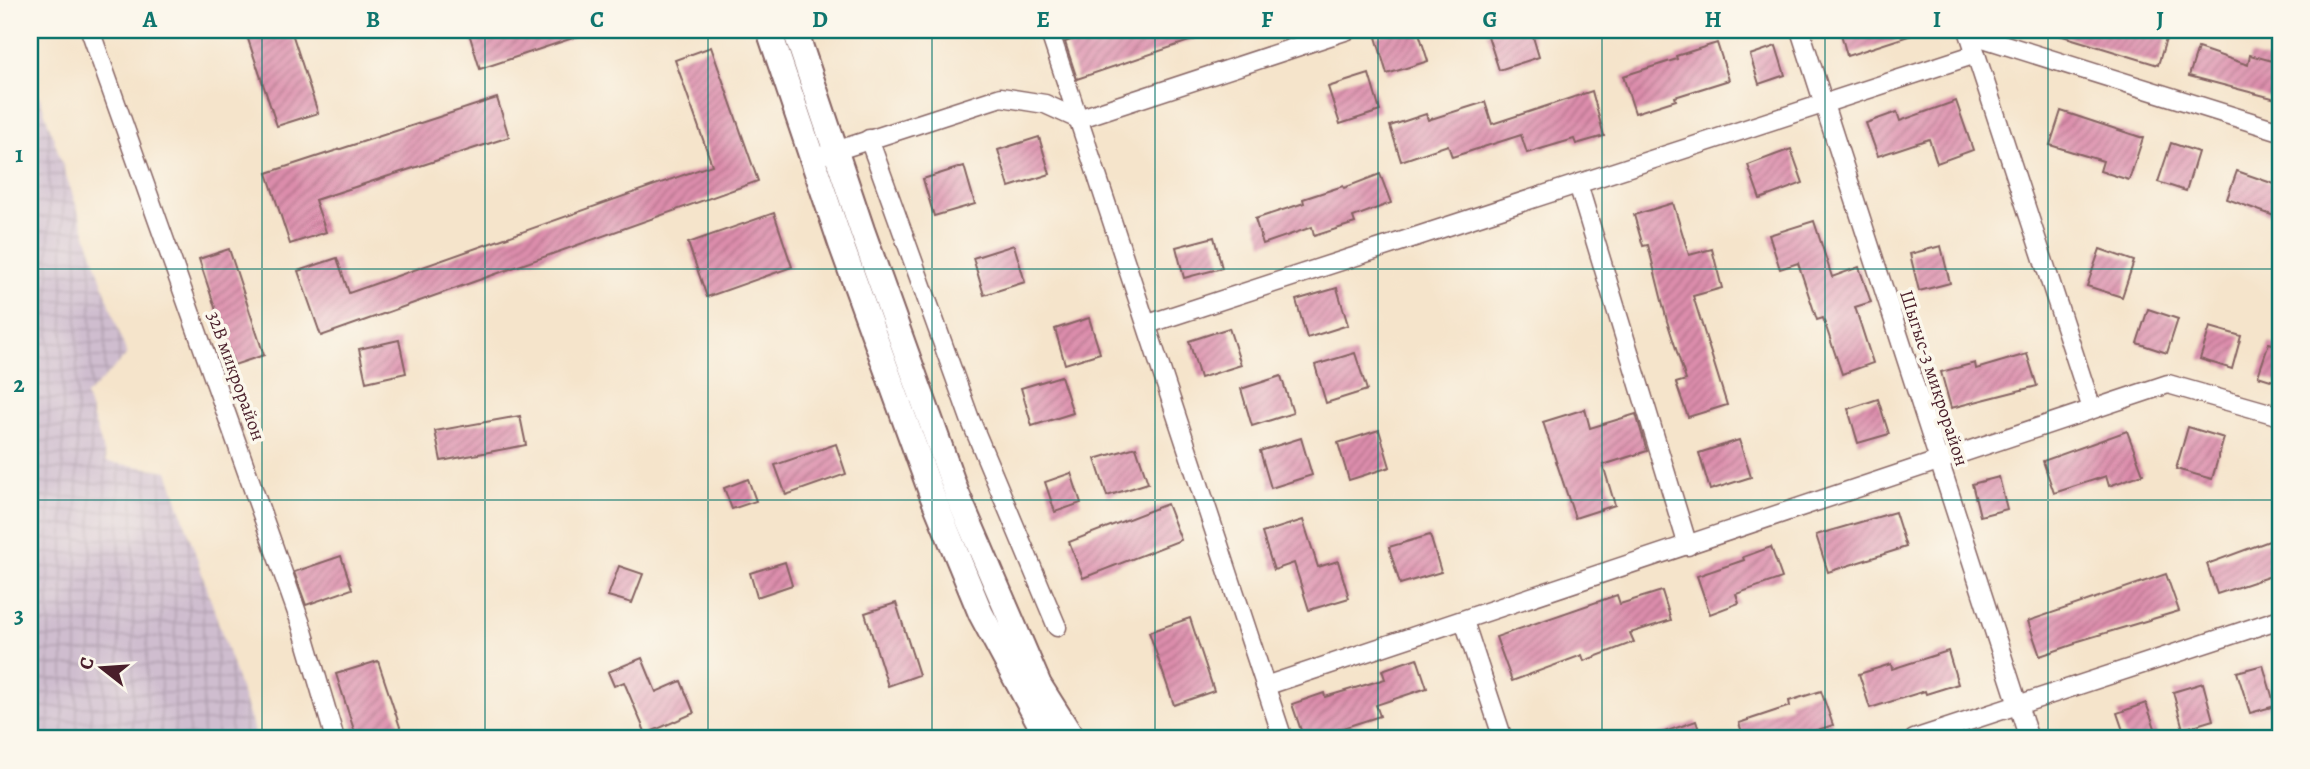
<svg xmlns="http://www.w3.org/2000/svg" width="2310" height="769" font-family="Alegreya,serif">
<defs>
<pattern id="industrial-grid" width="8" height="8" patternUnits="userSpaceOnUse" patternTransform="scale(1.75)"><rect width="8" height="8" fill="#cfbdcf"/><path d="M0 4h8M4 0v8" fill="none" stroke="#b3a2b2"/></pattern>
<pattern id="building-hatch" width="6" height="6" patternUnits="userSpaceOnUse" patternTransform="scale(1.75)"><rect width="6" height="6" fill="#dc8dac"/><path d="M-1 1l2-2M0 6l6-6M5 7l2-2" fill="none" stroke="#b4738c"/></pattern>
</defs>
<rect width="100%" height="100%" fill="#fbf7ec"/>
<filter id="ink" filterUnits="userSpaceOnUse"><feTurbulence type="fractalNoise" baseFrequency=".0143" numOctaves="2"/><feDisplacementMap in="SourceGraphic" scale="14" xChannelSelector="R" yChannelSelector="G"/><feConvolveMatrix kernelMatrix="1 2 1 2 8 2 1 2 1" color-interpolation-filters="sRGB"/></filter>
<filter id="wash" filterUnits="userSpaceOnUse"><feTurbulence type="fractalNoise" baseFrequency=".00686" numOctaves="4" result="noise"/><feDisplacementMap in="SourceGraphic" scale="28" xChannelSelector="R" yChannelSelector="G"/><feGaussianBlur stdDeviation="1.57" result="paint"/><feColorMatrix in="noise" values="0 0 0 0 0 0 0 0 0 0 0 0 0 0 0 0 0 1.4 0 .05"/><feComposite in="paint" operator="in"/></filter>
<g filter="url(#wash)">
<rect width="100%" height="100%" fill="#f5e4cb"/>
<!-- industrial -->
<polygon fill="url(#industrial-grid)" points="30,69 127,355 86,396 107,462 168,471 257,739 30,739"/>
<g id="blocks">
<!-- building -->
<g fill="url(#building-hatch)">
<polygon points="245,30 291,30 318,113 277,126"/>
<polygon points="468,30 590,30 591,32 480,69"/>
<polygon points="1100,30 1215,30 1216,32 1077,79 1065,42"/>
<polygon points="1399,30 1418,30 1428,61 1387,74 1376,37"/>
<polygon points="1496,30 1531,30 1539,57 1499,70 1487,33"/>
<polygon points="1840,30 1924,30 1924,31 1847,56"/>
<polygon points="2054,30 2146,30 2167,36 2158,65 2053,33"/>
<polygon points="1717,43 1729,80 1675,97 1676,100 1635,113 1623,76 1677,59 1676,56"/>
<polygon points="1776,46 1785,75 1759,84 1750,55"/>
<polygon points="711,47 758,181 321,336 298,271 337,258 349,293 712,165 675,60"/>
<polygon points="2198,48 2248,65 2250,55 2280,63 2280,80 2276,99 2189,76"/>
<polygon points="1369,74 1380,111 1340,124 1328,87"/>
<polygon points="1592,91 1604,136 1576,144 1574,139 1527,153 1521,135 1452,157 1448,145 1401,161 1390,126 1426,114 1428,120 1485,102 1492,124"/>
<polygon points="497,98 509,137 315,200 326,232 290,244 267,173"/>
<polygon points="1956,101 1973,150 1937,163 1929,139 1878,156 1866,123 1897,112 1900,121"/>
<polygon points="2061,111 2143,138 2129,180 2100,171 2103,161 2050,145"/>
<polygon points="1039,137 1050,174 1009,187 998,150"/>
<polygon points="2171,143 2198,152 2186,191 2158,182"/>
<polygon points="1791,149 1803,183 1760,199 1748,165"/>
<polygon points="964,166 975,204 934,216 923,179"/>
<polygon points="2237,171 2280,186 2280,218 2227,199"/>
<polygon points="1380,174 1391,203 1353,217 1355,223 1314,236 1312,227 1263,244 1255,219 1304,203 1303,199 1343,186 1344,188"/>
<polygon points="1673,203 1689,255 1712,249 1722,288 1693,296 1727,405 1688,417 1676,383 1686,380 1667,321 1648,245 1643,246 1634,215"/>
<polygon points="774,213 792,267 707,297 688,243"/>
<polygon points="1814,221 1832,277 1859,267 1871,302 1855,307 1873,363 1842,374 1823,318 1817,320 1798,263 1780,269 1769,235"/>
<polygon points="1214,237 1222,268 1184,278 1176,247"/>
<polygon points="1014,245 1025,282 984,295 973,258"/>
<polygon points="1941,246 1950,283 1919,291 1910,254"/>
<polygon points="229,249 264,355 234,365 199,259"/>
<polygon points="2100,249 2134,261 2122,297 2087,286"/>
<polygon points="1337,288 1348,325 1307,338 1296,300"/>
<polygon points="2148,309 2178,319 2167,353 2137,343"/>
<polygon points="1089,318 1100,353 1065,364 1055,329"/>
<polygon points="2210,327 2241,336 2232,369 2200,359"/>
<polygon points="1229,328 1241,365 1200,378 1189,341"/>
<polygon points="399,340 406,373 366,382 359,349"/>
<polygon points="2269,343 2280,346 2280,383 2258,376"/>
<polygon points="1355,353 1367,390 1326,403 1315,365"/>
<polygon points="2027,354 2037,386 1951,408 1941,372 1975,363 1976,369"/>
<polygon points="1061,376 1073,413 1032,426 1021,388"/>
<polygon points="1281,376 1293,413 1252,426 1241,389"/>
<polygon points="1878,399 1889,434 1858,443 1848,409"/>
<polygon points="1585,409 1590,428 1636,414 1647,451 1603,465 1615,505 1575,518 1543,422"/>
<polygon points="520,416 526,445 441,461 435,431"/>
<polygon points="2188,427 2224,438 2212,479 2176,469"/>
<polygon points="1379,430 1390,467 1349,480 1338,443"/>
<polygon points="2127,431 2143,474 2109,486 2106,476 2054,493 2043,461"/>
<polygon points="1301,438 1312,475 1271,488 1260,451"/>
<polygon points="1739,440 1751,477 1710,490 1699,453"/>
<polygon points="836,444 846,474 786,495 775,465"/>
<polygon points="1136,447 1148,483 1107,496 1095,459"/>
<polygon points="1071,473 1081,503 1055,512 1045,482"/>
<polygon points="1999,477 2007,509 1980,516 1972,484"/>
<polygon points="748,479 756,501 732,509 724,488"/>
<polygon points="1167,504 1181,540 1083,578 1069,542"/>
<polygon points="1895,512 1906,547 1828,572 1816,535"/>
<polygon points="1303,520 1318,567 1338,561 1349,598 1309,610 1294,563 1274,570 1262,533"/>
<polygon points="1430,535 1441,572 1400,584 1389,547"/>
<polygon points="2280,537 2280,573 2217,594 2207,564"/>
<polygon points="1771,547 1782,578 1736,594 1739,603 1710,614 1697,576 1744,560 1743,557"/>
<polygon points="341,556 352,589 306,605 294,572"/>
<polygon points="785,562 792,585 757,597 750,573"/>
<polygon points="619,566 643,574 632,603 608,596"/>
<polygon points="2166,574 2179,611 2075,642 2075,644 2040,656 2028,621"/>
<polygon points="1662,591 1671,620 1630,633 1634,642 1584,661 1582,655 1512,681 1496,637 1617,595 1620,604"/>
<polygon points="896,603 919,675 888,686 865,613"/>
<polygon points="1190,618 1214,691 1174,705 1149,632"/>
<polygon points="1948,651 1958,684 1926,694 1925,691 1870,708 1859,674 1891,664 1892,669"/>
<polygon points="642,658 656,692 681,681 694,713 646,734 624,682 614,686 608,672"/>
<polygon points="1417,658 1427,688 1376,705 1380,716 1336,730 1337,732 1315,739 1304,739 1292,704 1324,693 1325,697 1385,679 1382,670"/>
<polygon points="378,661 403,736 393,739 357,739 336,674"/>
<polygon points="2263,665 2275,706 2250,713 2237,672"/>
<polygon points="2203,683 2213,720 2183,729 2173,692"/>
<polygon points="1821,691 1833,725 1790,739 1744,739 1739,723 1790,706 1789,701"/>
<polygon points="2146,703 2159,739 2126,739 2117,713"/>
<polygon points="1696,721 1702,739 1650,739 1650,737"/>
</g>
</g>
</g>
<g filter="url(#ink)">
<use href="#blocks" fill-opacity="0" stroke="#866463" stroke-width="2"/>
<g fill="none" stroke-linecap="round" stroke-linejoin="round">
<defs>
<g id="street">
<polyline points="90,30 301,624 335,739"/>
<polyline points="1049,30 1283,739"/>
<polyline points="1800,30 2029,739"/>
<polyline points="1968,30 2092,409"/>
<polyline points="1970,34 2280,131"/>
<polyline points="869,139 970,419 1057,627"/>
<polyline points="826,154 1001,97 1045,104 1078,119 1348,30"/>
<polyline points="1578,184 1688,546"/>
<polyline points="1148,324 1976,54"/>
<polyline points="1464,621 1503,739"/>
<polyline points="1265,686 2168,384 2280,416"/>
<polyline points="1914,739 2280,619"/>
</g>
<g id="secondary">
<polyline points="769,30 841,244 932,495 981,614 1048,739"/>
<polyline points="795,30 862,230 957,494 1039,685 1073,739"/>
</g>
</defs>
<!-- street casing -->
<use href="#street" stroke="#866463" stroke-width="21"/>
<!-- secondary casing -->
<use href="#secondary" stroke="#866463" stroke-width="28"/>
<!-- street -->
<use href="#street" stroke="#fff" stroke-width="18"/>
<!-- secondary -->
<use href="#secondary" stroke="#fff" stroke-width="24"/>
</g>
</g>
<!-- grid -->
<path fill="none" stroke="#0f766e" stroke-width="2" stroke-opacity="0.55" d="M262 30V739M485 30V739M708 30V739M932 30V739M1155 30V739M1378 30V739M1602 30V739M1825 30V739M2048 30V739M30 269H2280M30 500H2280"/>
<g text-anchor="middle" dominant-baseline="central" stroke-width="7" stroke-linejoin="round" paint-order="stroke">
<!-- street labels -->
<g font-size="19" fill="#4a1f2b" stroke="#fbf7ec">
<text transform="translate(236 376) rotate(70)">32В микрорайон</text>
<text transform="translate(1934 378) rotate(72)">Шыгыс-3 микрорайон</text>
</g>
</g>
<!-- margin -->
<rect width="2310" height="769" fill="none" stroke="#fbf7ec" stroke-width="77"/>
<!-- north arrow -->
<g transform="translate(102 668) rotate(287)" stroke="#fbf7ec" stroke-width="5" paint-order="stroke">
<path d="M0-5L12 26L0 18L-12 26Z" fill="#4a1f2b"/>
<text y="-10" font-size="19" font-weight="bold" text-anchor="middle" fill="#4a1f2b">С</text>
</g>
<rect x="38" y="38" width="2234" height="692" fill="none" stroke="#0f766e" stroke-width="2.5"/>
<g font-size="23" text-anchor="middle" font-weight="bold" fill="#0f766e">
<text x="150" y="27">A</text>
<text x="373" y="27">B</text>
<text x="597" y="27">C</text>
<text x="820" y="27">D</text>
<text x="1043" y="27">E</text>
<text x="1267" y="27">F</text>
<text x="1490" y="27">G</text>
<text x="1713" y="27">H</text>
<text x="1937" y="27">I</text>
<text x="2160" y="27">J</text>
<text x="19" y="162">1</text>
<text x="19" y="392">2</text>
<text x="19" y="623">3</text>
</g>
</svg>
